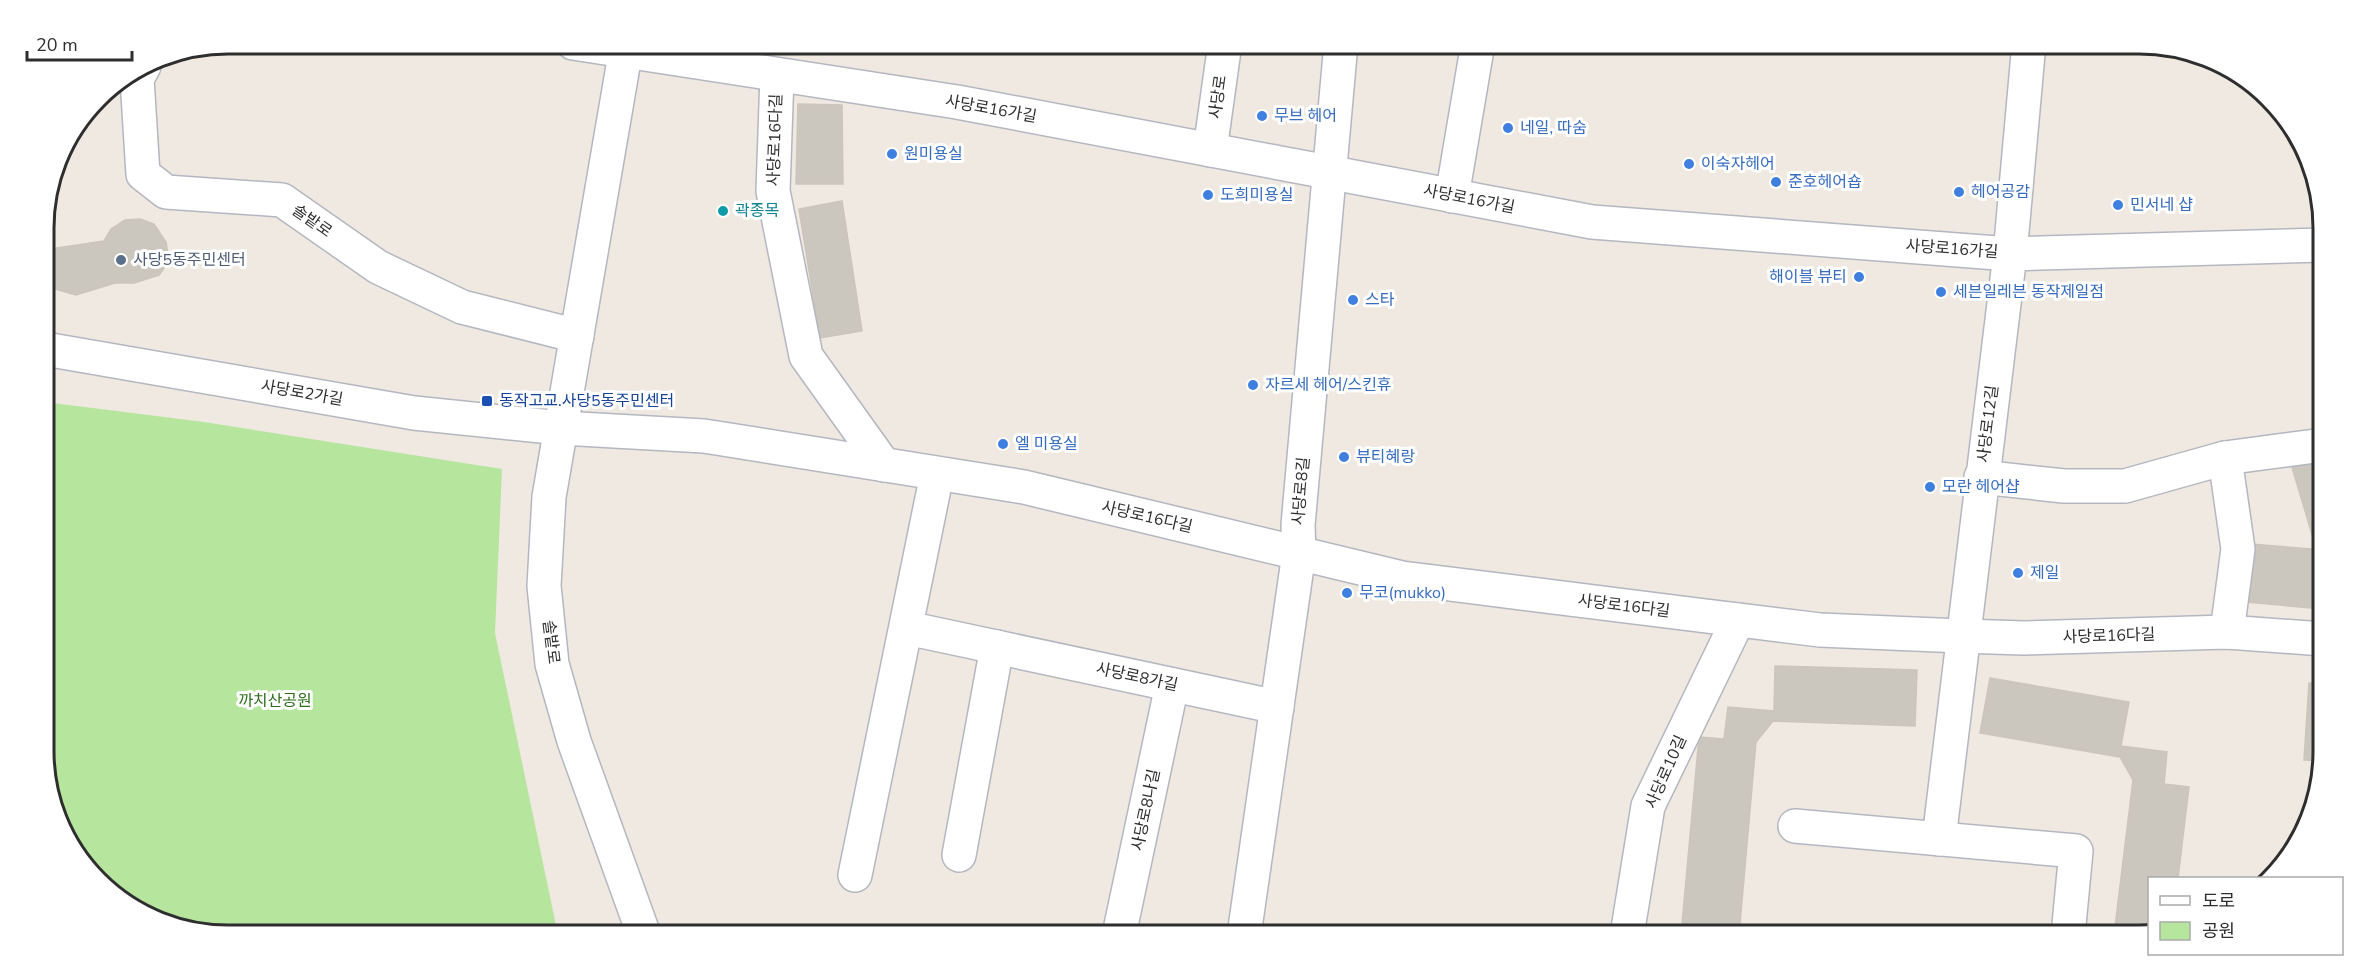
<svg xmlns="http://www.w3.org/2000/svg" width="2367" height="979" font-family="'Nunito Sans','Noto Sans KR',sans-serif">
<rect width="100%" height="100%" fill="#efe9e1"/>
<!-- green -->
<polygon fill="#b6e59e" points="45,402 204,422 502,469 495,633 558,935 228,935 169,926 89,872 47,786"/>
<!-- building -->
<g fill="#cbc7bf" stroke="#cbc5ba" stroke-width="1.5">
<polygon points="798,104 842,105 843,184 796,184"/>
<polygon points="842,201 862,331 820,338 799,209"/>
<polygon points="140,219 154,224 166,242 169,261 159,275 134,283 115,283 76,295 44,286 44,250 104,241 111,229 125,220"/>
<polygon points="2323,455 2323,538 2314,541 2291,464"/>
<polygon points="2251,544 2323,550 2323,609 2246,602"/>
<polygon points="1775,666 1917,670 1915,726 1773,721 1756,742 1739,935 1681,935 1699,737 1724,739 1728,707 1774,711"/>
<polygon points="1990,678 2129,702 2121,746 2167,752 2164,784 2189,787 2178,878 2150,878 2150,935 2114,935 2133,780 2120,757 1980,733"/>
<polygon points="2309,683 2323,684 2322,761 2304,760"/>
</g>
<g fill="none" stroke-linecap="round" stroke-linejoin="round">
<defs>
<g id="minor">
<polyline points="573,43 957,102 1592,222 2010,254 2322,245"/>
<polyline points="627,43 549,497 544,586 552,664 574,741 644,935"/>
<polyline points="144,66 137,79 143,174 166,192 282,200 378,267 462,307 577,336"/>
<polyline points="777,75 773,191 806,356 884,465"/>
<polyline points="1210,150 1225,43"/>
<polyline points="1452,196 1478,43"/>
<polyline points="45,349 414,413 561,428 704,436 1024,487 1402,578 1698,615 1820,630 1961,636 2024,638 2227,632 2323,639"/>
<polyline points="1981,477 2064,486 2125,486 2225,458"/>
<polyline points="907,628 1277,707"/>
<polyline points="2227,632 2238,549 2225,458 2323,445"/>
<polyline points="1795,826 2076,851 2068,935"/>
<polyline points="1939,839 2010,254 2029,43"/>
<polyline points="959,855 997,647"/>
<polyline points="855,875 937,474"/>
<polyline points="1119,935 1172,685"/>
<polyline points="1244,935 1299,553 1298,525 1341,43"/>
<polyline points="1627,935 1648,806 1738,620"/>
</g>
</defs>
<!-- minor casing -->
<use href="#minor" stroke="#b4b7c1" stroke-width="36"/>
<!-- minor -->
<use href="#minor" stroke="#fff" stroke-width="33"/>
</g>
<!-- markers -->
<g fill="#3f7fe0" stroke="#fff" stroke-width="2">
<circle cx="1262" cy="116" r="6"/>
<circle cx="1508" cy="128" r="6"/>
<circle cx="892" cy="154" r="6"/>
<circle cx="1689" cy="164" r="6"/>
<circle cx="1776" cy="182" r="6"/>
<circle cx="1959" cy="192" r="6"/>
<circle cx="1208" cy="195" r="6"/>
<circle cx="2118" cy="205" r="6"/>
<circle cx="1859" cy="277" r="6"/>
<circle cx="1941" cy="292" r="6"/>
<circle cx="1353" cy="300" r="6"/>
<circle cx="1253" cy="385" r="6"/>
<circle cx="1003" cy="444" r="6"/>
<circle cx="1344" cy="457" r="6"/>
<circle cx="1930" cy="487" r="6"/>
<circle cx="2018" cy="573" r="6"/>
<circle cx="1347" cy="593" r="6"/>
</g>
<circle fill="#0f9aa8" stroke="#fff" stroke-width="2" cx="723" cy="211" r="6"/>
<circle fill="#5c6f8a" stroke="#fff" stroke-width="2" cx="121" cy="260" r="6"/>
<rect fill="#1a4fb4" stroke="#fff" stroke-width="2" x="481" y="395" width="12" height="12" rx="3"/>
<g text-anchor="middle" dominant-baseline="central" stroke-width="6" stroke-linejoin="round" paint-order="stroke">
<!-- street labels -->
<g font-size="16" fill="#2e2e2e" stroke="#fff">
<text transform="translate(1218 97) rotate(-82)">사당로</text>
<text transform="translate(991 109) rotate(10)">사당로16가길</text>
<text transform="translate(775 140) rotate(-88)">사당로16다길</text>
<text transform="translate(1469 199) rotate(11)">사당로16가길</text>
<text transform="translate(312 221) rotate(35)">솔밭로</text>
<text transform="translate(1952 249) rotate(4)">사당로16가길</text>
<text transform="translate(302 393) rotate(10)">사당로2가길</text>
<text transform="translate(1988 424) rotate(-83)">사당로12길</text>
<text transform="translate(1301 491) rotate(-85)">사당로8길</text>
<text transform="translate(1147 517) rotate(13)">사당로16다길</text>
<text transform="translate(1624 606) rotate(7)">사당로16다길</text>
<text transform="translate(2109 636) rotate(-2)">사당로16다길</text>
<text transform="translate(551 642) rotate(83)">솔밭로</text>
<text transform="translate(1137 677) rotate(12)">사당로8가길</text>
<text transform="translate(1666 772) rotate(-66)">사당로10길</text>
<text transform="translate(1146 810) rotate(-78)">사당로8나길</text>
</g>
<!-- shop labels -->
<g font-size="16" fill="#366cbe" stroke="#fff" text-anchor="start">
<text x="1274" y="116">무브 헤어</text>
<text x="1520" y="128">네일, 따숨</text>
<text x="904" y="154">원미용실</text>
<text x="1701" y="164">이숙자헤어</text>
<text x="1788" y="182">준호헤어숍</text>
<text x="1971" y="192">헤어공감</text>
<text x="1220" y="195">도희미용실</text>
<text x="2130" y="205">민서네 샵</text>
<text x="1847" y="277" text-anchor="end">해이블 뷰티</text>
<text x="1953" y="292">세븐일레븐 동작제일점</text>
<text x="1365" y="300">스타</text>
<text x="1265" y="385">자르세 헤어/스킨휴</text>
<text x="1015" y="444">엘 미용실</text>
<text x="1356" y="457">뷰티혜랑</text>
<text x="1942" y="487">모란 헤어샵</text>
<text x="2030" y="573">제일</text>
<text x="1359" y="593">무코(mukko)</text>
</g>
<!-- culture labels -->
<g font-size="16" fill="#0d838f" stroke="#fff" text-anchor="start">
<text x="735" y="211">곽종목</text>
</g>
<!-- service labels -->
<g font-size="16" fill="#4e5e75" stroke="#fff" text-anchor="start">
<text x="133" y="260">사당5동주민센터</text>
</g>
<!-- transit labels -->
<g font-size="16" fill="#164399" stroke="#fff" text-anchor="start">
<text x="499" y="401">동작고교.사당5동주민센터</text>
</g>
<!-- park labels -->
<g font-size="16" fill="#2c6e1b" stroke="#fff">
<text x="275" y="701">까치산공원</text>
</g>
</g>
<!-- crop -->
<path d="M0 0H2367V979H0ZM228 54H2139A174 174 0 0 1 2313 228V751A174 174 0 0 1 2139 925H228A174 174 0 0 1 54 751V228A174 174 0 0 1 228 54Z" fill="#fff" fill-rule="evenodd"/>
<path fill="none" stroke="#2e2e2e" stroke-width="3" d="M228 54H2139A174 174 0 0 1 2313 228V751A174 174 0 0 1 2139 925H228A174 174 0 0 1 54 751V228A174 174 0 0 1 228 54Z"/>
<!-- legend -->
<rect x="2148" y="877" width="195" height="78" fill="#ffffff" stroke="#ababab" stroke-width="1.5"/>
<rect x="2160" y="896" width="30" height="9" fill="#ffffff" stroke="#ababab" stroke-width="1.5"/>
<text x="2202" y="907" font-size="18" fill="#2e2e2e">도로</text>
<rect x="2160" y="922" width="30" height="18" fill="#b6e59e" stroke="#ababab" stroke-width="1.5"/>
<text x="2202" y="937" font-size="18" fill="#2e2e2e">공원</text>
<!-- scale -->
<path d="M27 51v9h105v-9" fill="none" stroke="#2e2e2e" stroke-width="3"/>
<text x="36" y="51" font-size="18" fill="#2e2e2e" stroke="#ffffff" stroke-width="4.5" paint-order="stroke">20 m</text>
</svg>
